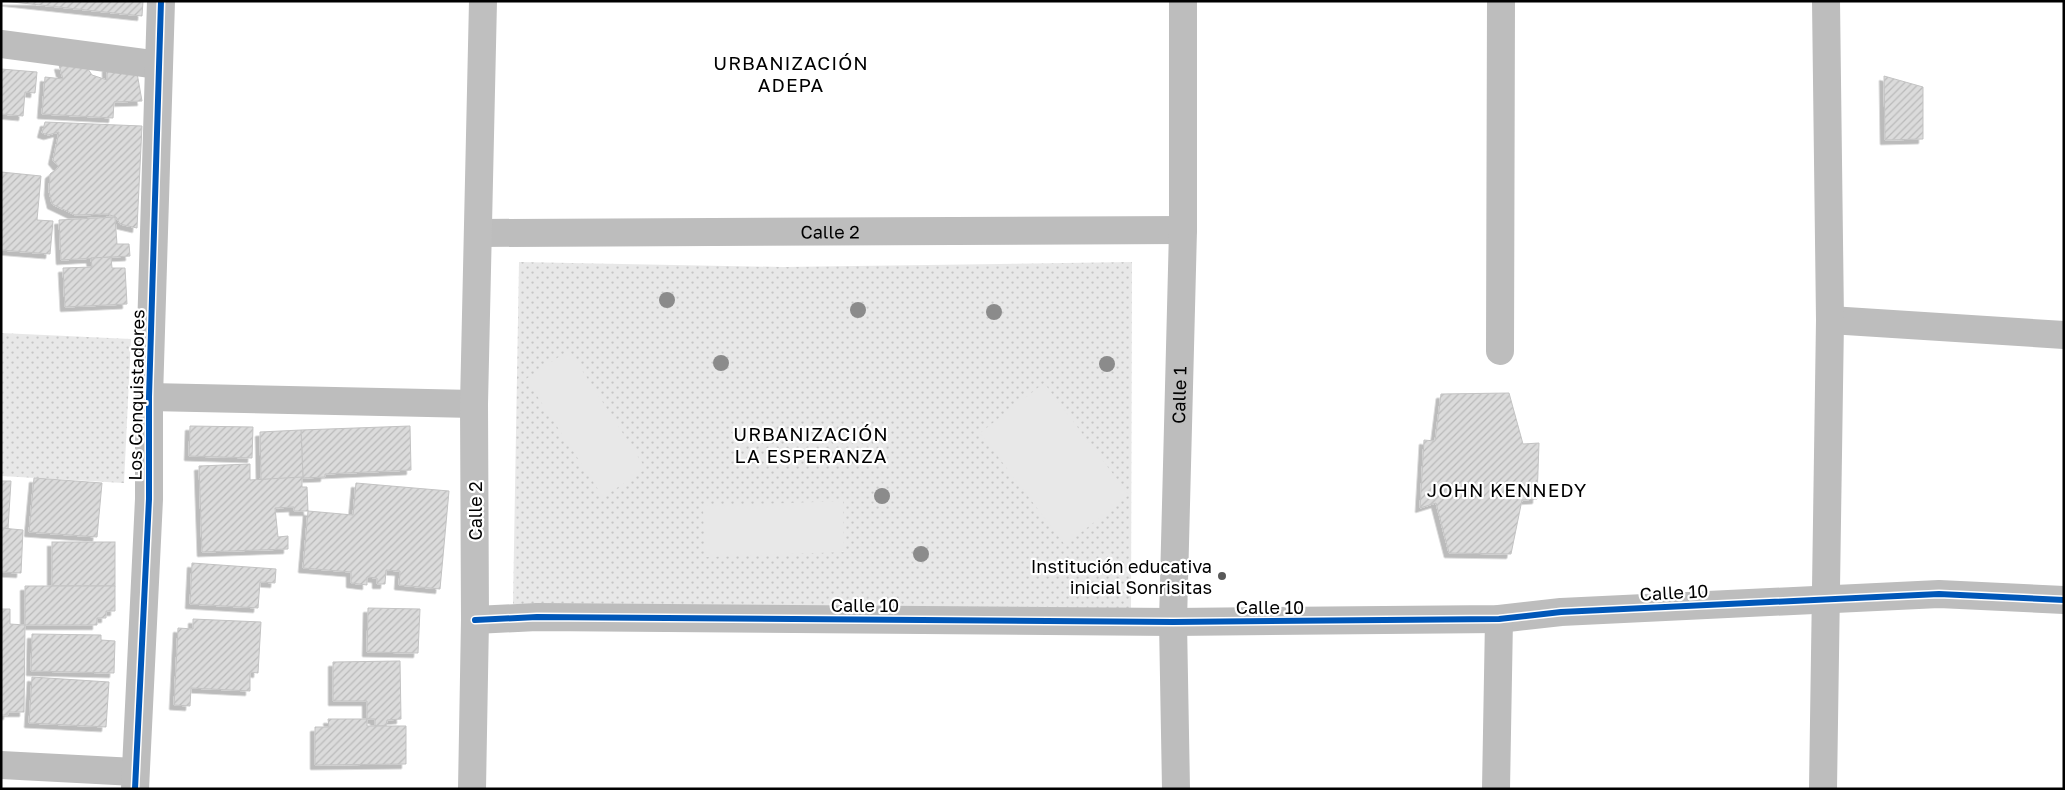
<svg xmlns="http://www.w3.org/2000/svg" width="2065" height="790" font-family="'Golos Text',sans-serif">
<defs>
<pattern id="park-dots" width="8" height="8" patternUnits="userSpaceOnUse" patternTransform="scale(1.25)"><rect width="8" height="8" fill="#e8e8e8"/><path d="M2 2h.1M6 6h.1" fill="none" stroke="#c5c5c5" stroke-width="1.8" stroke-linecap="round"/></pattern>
<pattern id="building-hatch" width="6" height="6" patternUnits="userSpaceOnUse" patternTransform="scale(1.25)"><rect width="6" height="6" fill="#dbdbdb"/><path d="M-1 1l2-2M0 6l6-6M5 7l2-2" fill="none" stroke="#bababa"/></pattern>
<filter id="shadow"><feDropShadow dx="-4.5" dy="4.5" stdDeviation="0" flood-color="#0004"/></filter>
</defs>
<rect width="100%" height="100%" fill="#fff"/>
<!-- park -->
<g fill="url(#park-dots)">
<polygon points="519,262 783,267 1132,262 1131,612 513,604"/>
<polygon points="1,333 131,339 124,483 1,476"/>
</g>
<!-- pitch -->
<g fill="#e8e8e8">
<polygon points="569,350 646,469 603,497 526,379"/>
<polygon points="1044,383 1129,495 1065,545 980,433"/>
<polygon points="843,501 844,552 705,557 703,506"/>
</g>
<!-- building -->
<g fill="url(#building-hatch)" stroke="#c3c3c3" filter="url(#shadow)">
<polygon points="3,1 143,1 142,16"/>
<polygon points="59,65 86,66 92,75 107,80 107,67 137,73 142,101 114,102 113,118 42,114 45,77 63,79"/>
<polygon points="1,69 37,72 35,93 25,92 23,116 1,114"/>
<polygon points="1884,76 1923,87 1923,139 1885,140"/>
<polygon points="45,122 142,126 137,228 120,224 116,217 107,214 75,215 52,204 49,191 50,174 59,167 53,160 59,132 48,135 42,133"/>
<polygon points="1,172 41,176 37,220 53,221 50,254 1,250"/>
<polygon points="115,217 117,244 129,244 130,256 61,260 59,220"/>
<polygon points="111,257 112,268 125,268 127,304 65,307 63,268 92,267 91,258"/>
<polygon points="1509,393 1523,444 1539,443 1537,499 1522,500 1511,554 1449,553 1436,503 1420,508 1424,440 1435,441 1441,394"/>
<polygon points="190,426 253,427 252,458 189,456"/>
<polygon points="410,426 411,470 325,474 325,477 303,478 301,430"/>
<polygon points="301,430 303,478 261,480 260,432"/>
<polygon points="250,464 250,480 302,477 302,487 307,487 308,511 294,511 294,507 275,508 278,537 288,536 288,549 202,552 199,466"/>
<polygon points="34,478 102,483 97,537 29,532"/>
<polygon points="1,481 11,481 8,529 1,528"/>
<polygon points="356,483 449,491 440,589 399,585 400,571 386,570 385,584 377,584 377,578 367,577 367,585 351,583 351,572 303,568 308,511 353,515"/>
<polygon points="1,528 23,530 21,573 1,572"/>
<rect x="52" y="542" width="63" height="44"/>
<polygon points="192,563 276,569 275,583 260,582 258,608 190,604"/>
<polygon points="25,586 115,586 115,611 106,611 106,618 97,618 97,625 25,625"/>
<polygon points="368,608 420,609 418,653 367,652"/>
<polygon points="1,609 10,609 10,624 25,625 24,712 8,712 8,715 1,715"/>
<polygon points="193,619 261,622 258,673 250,672 250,691 191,688 190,706 174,705 178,628 193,629"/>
<polygon points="32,634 101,635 101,640 115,641 114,673 31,671"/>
<polygon points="400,661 401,719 387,720 386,726 375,726 375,719 367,719 367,701 333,701 333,662"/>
<polygon points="32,677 109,682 106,727 29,723"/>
<polygon points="328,719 367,719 367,726 406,726 406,764 315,765 315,727 329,727"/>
</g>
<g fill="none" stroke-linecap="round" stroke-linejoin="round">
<!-- street -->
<g stroke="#bdbdbd" stroke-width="28">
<polyline points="1,44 159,65"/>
<path id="s1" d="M479 233 1183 230"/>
<polyline points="1830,320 2064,335"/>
<polyline points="1500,351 1501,1"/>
<polyline points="149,397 474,404"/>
<polyline points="475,620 537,617 1173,622 1499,619 1561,612 1939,594 2064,600"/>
<polyline points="1,765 135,772"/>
<polyline points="135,789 149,499 149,397 161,1"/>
<path id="s2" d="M1176 789 1173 622 1183 230V1"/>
<polyline points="1496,789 1499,619"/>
<polyline points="1823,789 1830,320 1826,1"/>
</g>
<!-- secondary -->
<polyline stroke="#bfbfbf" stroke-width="28" points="472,789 475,620 474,404 483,1"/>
<defs>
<g id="cycleway">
<polyline points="475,620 537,617 1173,622 1499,619 1561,612 1939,594 2064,600"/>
<polyline points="135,789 149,499 149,397 161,1"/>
</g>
</defs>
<!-- cycleway casing -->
<use href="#cycleway" stroke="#fff" stroke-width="9"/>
<!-- cycleway -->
<use href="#cycleway" stroke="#0057b8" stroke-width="6"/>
</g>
<!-- trees -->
<g fill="#8b8b8b">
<circle cx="667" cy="300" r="8"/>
<circle cx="858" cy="310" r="8"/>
<circle cx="994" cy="312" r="8"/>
<circle cx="721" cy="363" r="8"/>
<circle cx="1107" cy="364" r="8"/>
<circle cx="882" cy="496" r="8"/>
<circle cx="921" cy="554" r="8"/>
</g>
<!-- markers -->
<circle fill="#595959" stroke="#fff" stroke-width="2" cx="1222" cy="576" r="5"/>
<g text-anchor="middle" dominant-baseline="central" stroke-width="4.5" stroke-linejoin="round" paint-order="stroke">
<!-- street labels -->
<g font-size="18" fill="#000" stroke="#fff">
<text stroke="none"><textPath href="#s1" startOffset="351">Calle 2</textPath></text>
<text transform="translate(136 395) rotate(-89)">Los Conquistadores</text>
<text stroke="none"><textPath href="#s2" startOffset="394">Calle 1</textPath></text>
<text transform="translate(475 511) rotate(-90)">Calle 2</text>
<text transform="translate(1674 592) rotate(-3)">Calle 10</text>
<text x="865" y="605">Calle 10</text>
<text x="1270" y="607">Calle 10</text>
</g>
<!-- poi labels -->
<g font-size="18" fill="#000" stroke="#fff" text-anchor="end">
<text x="1212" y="566">Institución educativa<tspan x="1212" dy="21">inicial Sonrisitas</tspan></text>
</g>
<!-- neighbourhood labels -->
<g font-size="19" letter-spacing="1" fill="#000" stroke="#fff">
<text x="791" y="62">URBANIZACIÓN<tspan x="791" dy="22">ADEPA</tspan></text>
<text x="811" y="433">URBANIZACIÓN<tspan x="811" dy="22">LA ESPERANZA</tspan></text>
<text x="1507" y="489">JOHN KENNEDY</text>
</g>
</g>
<!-- border -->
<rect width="2065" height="790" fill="none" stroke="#000000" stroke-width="5"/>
</svg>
